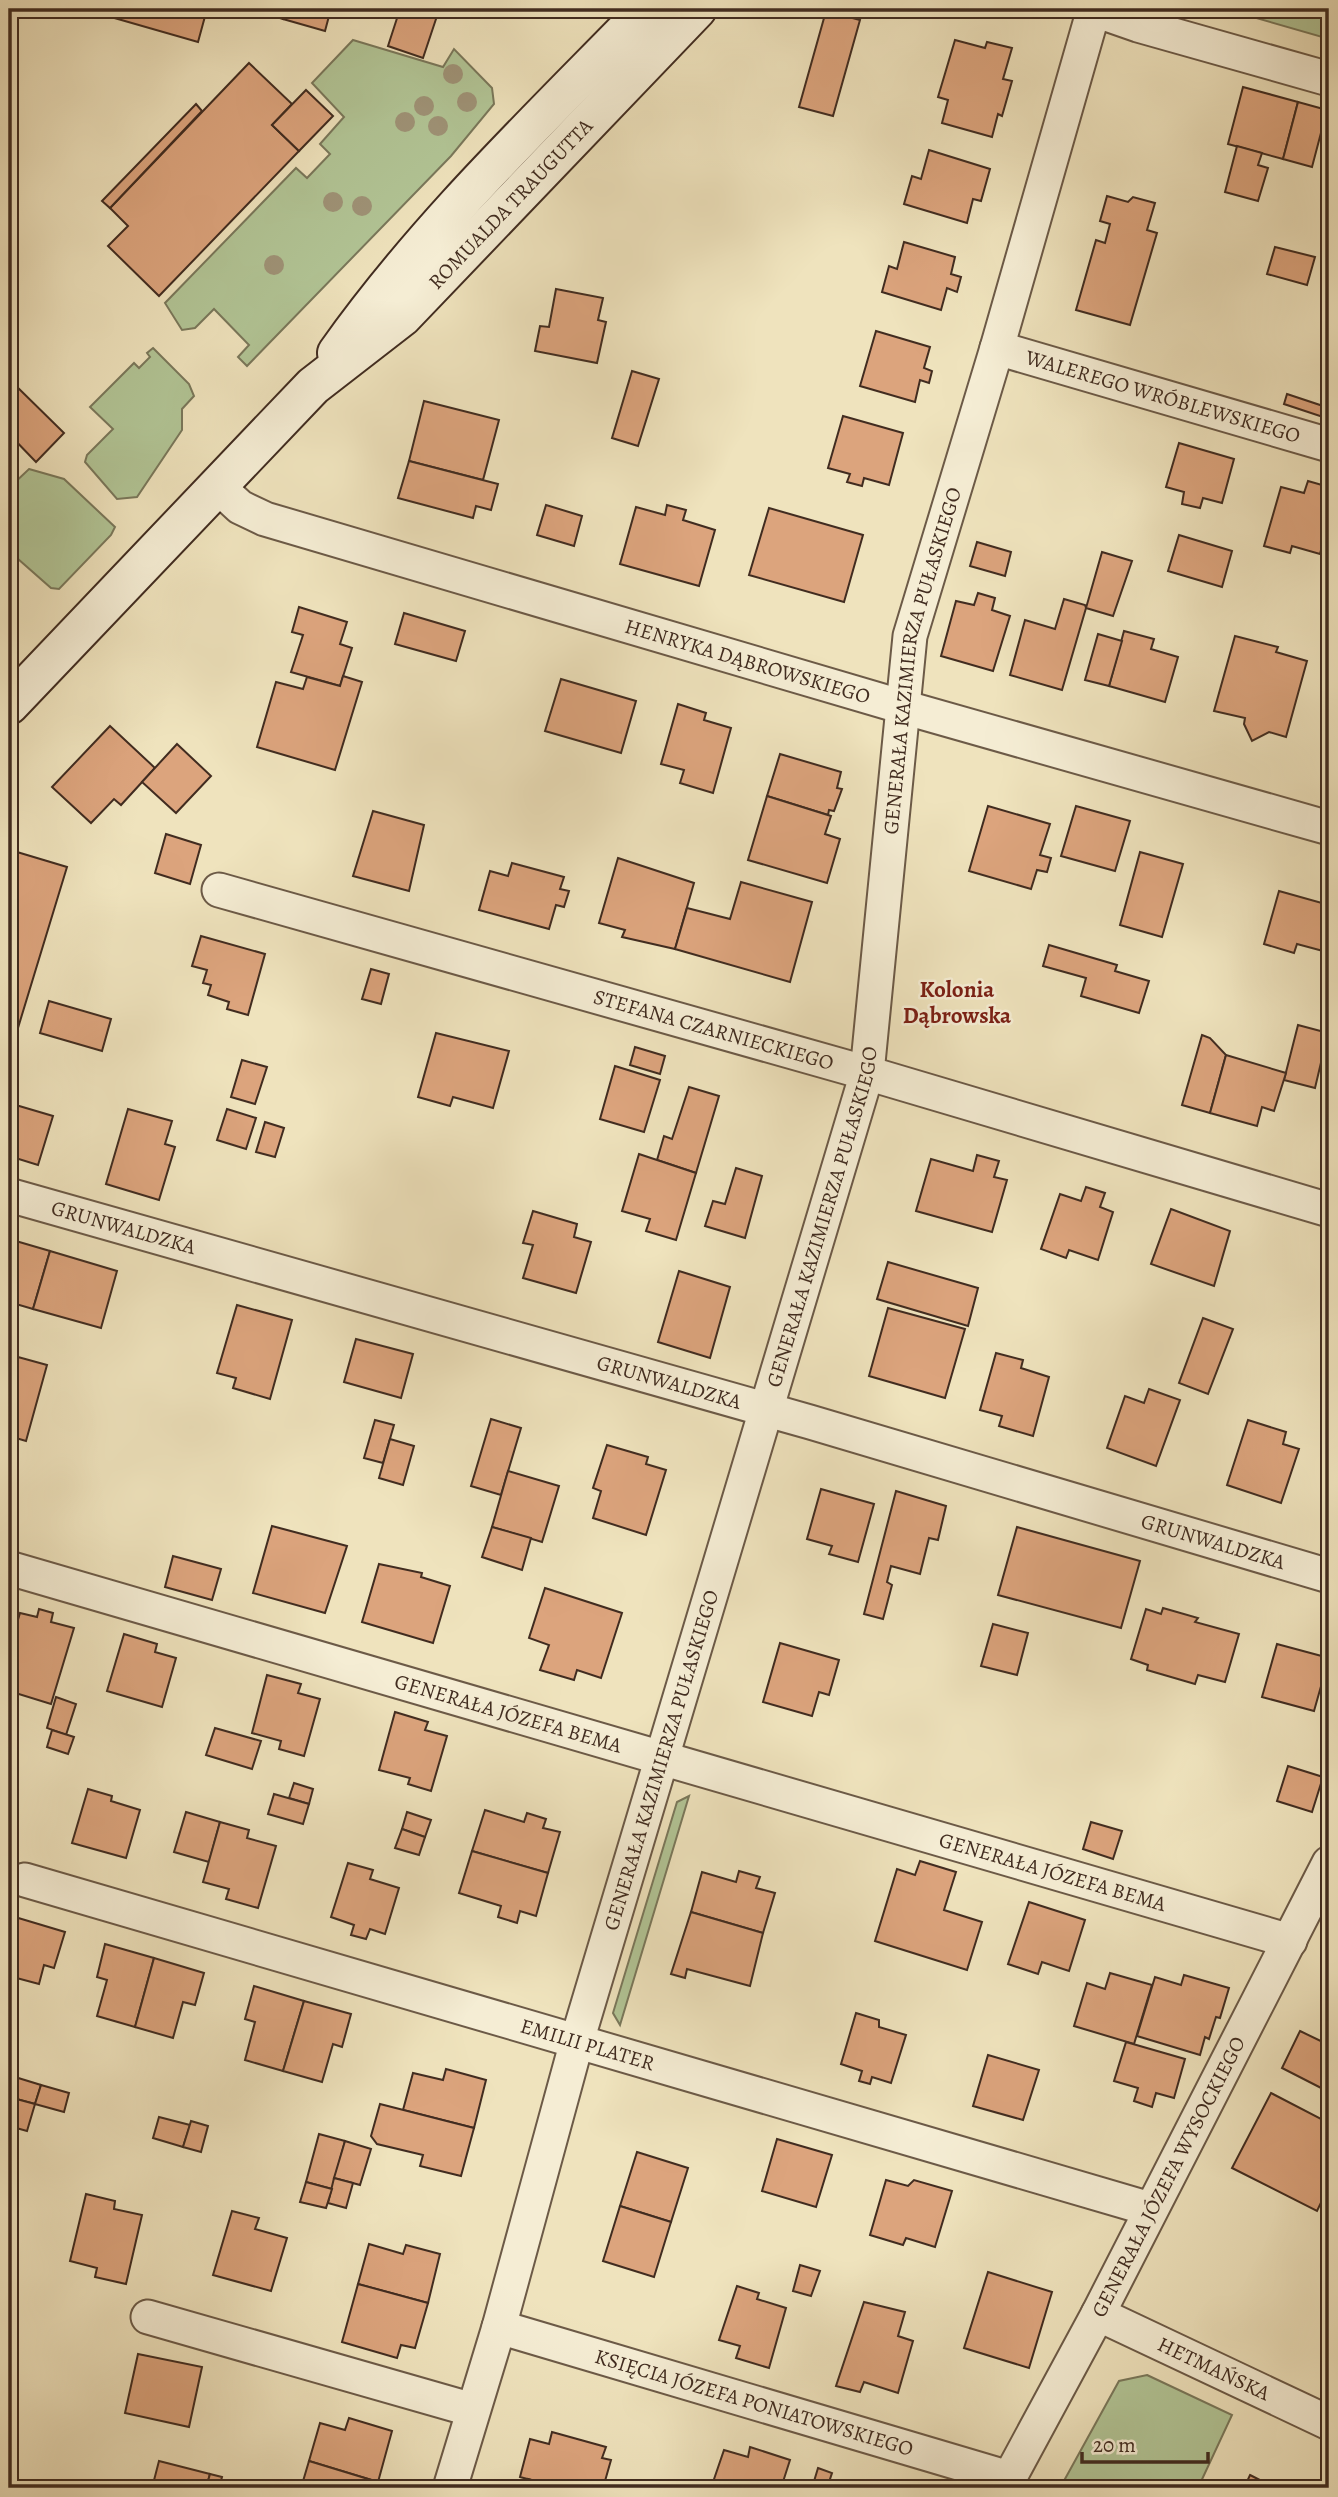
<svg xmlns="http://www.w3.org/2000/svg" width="1338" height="2497" font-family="Alegreya,serif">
<rect width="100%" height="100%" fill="#efe3bd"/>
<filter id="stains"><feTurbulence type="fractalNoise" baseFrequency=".00286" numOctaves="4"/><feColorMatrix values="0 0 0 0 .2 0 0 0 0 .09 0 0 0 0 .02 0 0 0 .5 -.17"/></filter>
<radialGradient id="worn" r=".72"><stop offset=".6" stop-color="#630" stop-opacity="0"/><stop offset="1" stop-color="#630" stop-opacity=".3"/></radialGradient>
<!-- green -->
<g fill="#b2c596" stroke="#7a785b" stroke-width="2">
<polygon points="1225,9 1329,9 1329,39"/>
<polygon points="353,40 443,67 454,49 492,88 494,104 451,156 247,366 238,357 249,345 214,309 195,328 182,330 165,303 296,168 307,178 330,154 320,144 344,117 312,83"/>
<polygon points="153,348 189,384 194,396 182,409 182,430 137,497 117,499 85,462 87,455 113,429 90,407 134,363 139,368 150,357 147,353"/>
<polygon points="29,469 64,479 115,527 111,535 59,589 51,588 9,551 9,488"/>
<polygon points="689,1796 620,2025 613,2013 677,1802"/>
<polygon points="1147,2375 1232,2415 1198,2488 1060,2488 1119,2381"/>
</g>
<!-- building -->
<g fill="#dca47d" stroke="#412c20" stroke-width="2">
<polygon points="83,9 207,9 198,42"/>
<polygon points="249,9 286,9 283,19"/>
<polygon points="286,9 313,9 329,16 325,31 283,19"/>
<polygon points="400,9 413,9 437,16 423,58 388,46"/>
<polygon points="826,11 860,20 833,116 799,107"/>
<polygon points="955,40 985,48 987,42 1012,48 1003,79 1012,81 1002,116 998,114 992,137 942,123 948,100 938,97"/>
<polygon points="249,63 292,104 272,125 299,151 159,296 108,246 128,226 110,208"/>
<polygon points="1243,87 1298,102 1283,159 1228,144"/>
<polygon points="306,90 333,116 299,151 272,125"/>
<polygon points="1298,102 1327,110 1312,167 1283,159"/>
<polygon points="196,104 202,111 110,208 102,201"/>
<polygon points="1237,146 1262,153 1258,165 1268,168 1258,201 1225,192"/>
<polygon points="929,150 990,169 981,201 973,199 967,223 904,204 912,176 921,179"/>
<polygon points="1107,196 1128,202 1133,197 1155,203 1147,230 1157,233 1130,325 1076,310 1096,240 1105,243 1110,224 1100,221"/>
<polygon points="904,242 955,257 951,274 961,277 957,292 947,288 941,310 882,292 889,266 897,269"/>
<polygon points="1275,247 1315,257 1307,285 1267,274"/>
<polygon points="556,289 603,298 598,320 606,322 597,363 535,351 540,326 549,327"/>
<polygon points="876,331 930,347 924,368 932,371 929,383 920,380 915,402 860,386"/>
<polygon points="632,371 659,379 638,446 612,438"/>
<polygon points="9,379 64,433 36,462 9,434"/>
<polygon points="1287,394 1329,408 1326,418 1284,404"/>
<polygon points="424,401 499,420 483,480 409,461"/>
<polygon points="843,416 903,433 889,485 864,478 862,486 847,482 850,474 828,468"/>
<polygon points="1179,443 1234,459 1222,503 1203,498 1200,508 1182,504 1184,492 1166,487"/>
<polygon points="409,461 498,484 491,510 476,506 473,518 398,498"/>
<polygon points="1308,481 1329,487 1329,519 1320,554 1292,546 1290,553 1264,546 1281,487 1304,493"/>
<polygon points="546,505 582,516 574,546 537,535"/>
<polygon points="667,505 686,510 683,520 715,530 699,586 620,564 636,507 665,515"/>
<polygon points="769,508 863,535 844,602 749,575"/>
<polygon points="1179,535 1232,551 1222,587 1168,571"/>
<polygon points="977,542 1011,552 1005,576 970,566"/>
<polygon points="1102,552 1132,561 1113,616 1086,608"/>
<polygon points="978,593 995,598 992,610 1010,616 993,671 941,656 956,601 974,605"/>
<polygon points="1064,599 1085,605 1086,608 1062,690 1010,675 1025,620 1055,629"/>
<polygon points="299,607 347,622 340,644 352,648 340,686 291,672 303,635 292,632"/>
<polygon points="404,613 465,631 456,661 395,644"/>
<polygon points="1124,631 1154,639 1151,649 1178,657 1165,702 1109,686"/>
<polygon points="1098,634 1122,641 1109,686 1085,680"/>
<polygon points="1235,636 1278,647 1276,652 1307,661 1286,737 1269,732 1252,741 1244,724 1245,718 1214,711"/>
<polygon points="343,676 362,682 335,770 257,747 276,682 303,689 307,677 340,686"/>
<polygon points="561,679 636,701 621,753 545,731"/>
<polygon points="678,704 706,713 704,720 731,728 713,793 680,783 684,770 661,764"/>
<polygon points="110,726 155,768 121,805 114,799 91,823 52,787"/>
<polygon points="177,744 211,776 176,813 142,782"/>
<polygon points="780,754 841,772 837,788 842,789 834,811 829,810 828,815 767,796"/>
<polygon points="767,796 831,816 825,834 840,839 827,883 748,860"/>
<polygon points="988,806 1050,824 1040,855 1051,858 1047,872 1037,870 1031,889 969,871"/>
<polygon points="1076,806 1130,821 1115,871 1061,856"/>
<polygon points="373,811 424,825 409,891 353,876"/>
<polygon points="166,834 201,845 190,884 155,873"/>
<polygon points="17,852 67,867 14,1041 9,1036 9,860"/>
<polygon points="1140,852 1183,864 1162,937 1120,925"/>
<polygon points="618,858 694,883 675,949 622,937 625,930 599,923"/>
<polygon points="512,863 564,877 560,889 569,891 564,907 556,905 549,929 479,910 490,871 508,876"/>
<polygon points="741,882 812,902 790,982 675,949 687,908 730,919"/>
<polygon points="1279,891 1329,905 1329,927 1323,951 1297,944 1294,953 1264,944"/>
<polygon points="201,936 265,954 248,1015 227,1009 229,1002 208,995 211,985 203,983 207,970 192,966"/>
<polygon points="1049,945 1117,965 1115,971 1149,981 1139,1013 1081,996 1086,978 1043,966"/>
<polygon points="371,969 389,974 381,1004 362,999"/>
<polygon points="49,1001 111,1019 102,1051 40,1033"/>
<polygon points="1298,1025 1328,1033 1315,1088 1284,1080"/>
<polygon points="436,1033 509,1051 493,1108 453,1097 450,1106 418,1097"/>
<polygon points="1202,1035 1210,1038 1226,1055 1210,1113 1182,1105"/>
<polygon points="635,1047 665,1056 660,1074 630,1065"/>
<polygon points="1226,1055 1286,1073 1274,1111 1262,1107 1257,1126 1210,1113"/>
<polygon points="242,1060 267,1067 255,1104 231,1097"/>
<polygon points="615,1066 660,1080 644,1132 600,1119"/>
<polygon points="689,1087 719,1096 696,1173 657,1160 664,1136 672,1139"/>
<polygon points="9,1103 53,1116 38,1165 9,1156"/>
<polygon points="128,1109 172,1121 165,1144 175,1147 159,1200 106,1184"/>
<polygon points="227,1109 256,1118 246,1149 217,1140"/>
<polygon points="265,1122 284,1128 275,1157 256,1152"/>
<polygon points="639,1154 696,1173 676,1240 646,1231 650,1219 622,1211"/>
<polygon points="977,1155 999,1161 994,1177 1007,1180 992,1232 916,1211 931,1159 973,1171"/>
<polygon points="736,1168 762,1176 745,1238 705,1226 713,1201 725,1204"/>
<polygon points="1086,1187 1105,1193 1100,1207 1113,1212 1098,1260 1069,1250 1066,1258 1041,1249 1060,1194 1081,1201"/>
<polygon points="1171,1209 1230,1231 1214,1286 1151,1264"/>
<polygon points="533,1211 577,1224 574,1237 591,1242 576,1293 523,1278 533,1245 523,1243"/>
<polygon points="9,1239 50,1251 33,1309 9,1302"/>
<polygon points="50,1251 117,1271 101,1328 33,1309"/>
<polygon points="888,1262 978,1288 968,1326 877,1299"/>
<polygon points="679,1271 730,1287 710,1358 658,1342"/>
<polygon points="237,1305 292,1320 270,1399 233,1388 236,1378 217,1373"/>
<polygon points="888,1308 965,1329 945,1398 869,1376"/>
<polygon points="1203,1318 1233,1329 1208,1394 1179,1383"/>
<polygon points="356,1339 413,1354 401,1398 344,1382"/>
<polygon points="996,1353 1023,1360 1021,1368 1049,1377 1033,1436 999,1426 1002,1416 980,1410"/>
<polygon points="18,1357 47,1365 26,1441 9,1436 9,1389"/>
<polygon points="1149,1389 1180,1400 1156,1466 1107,1448 1125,1396 1144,1403"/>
<polygon points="491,1419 521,1428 501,1495 471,1486"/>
<polygon points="375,1420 394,1425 383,1463 364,1458"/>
<polygon points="1248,1420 1286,1432 1283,1444 1299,1449 1281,1503 1227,1485"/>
<polygon points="390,1439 414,1446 403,1485 379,1478"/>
<polygon points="607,1445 648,1457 646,1464 666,1470 646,1535 593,1518 601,1491 593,1488"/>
<polygon points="508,1471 559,1486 542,1542 492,1527"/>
<polygon points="821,1489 874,1504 858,1562 829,1554 832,1546 807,1539"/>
<polygon points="896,1491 946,1506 938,1540 929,1538 920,1574 891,1566 887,1582 892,1585 883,1619 864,1614"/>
<polygon points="272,1526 347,1546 325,1613 253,1593"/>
<polygon points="492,1527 531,1538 522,1570 482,1557"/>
<polygon points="1017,1527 1140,1561 1121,1628 998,1595"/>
<polygon points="173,1556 221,1569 212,1600 165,1587"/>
<polygon points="379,1564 422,1573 421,1577 450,1586 433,1643 362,1622"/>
<polygon points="545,1588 622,1613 601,1678 577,1670 574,1680 540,1670 549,1645 529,1638"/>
<polygon points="1163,1608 1198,1618 1195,1622 1239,1634 1225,1682 1198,1675 1195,1684 1147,1670 1148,1665 1131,1659 1146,1609 1161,1614"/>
<polygon points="39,1609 53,1613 51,1622 74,1628 51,1704 9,1691 9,1650 20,1613 37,1617"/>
<polygon points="993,1624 1028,1633 1017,1675 981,1666"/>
<polygon points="124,1634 157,1644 155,1652 176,1658 162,1707 107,1691"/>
<polygon points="780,1643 839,1660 829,1695 819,1692 812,1716 763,1702"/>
<polygon points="1277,1644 1329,1658 1314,1711 1262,1697"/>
<polygon points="267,1675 301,1684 298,1693 320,1699 304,1756 279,1749 281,1741 252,1733"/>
<polygon points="56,1697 76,1704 66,1735 47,1728"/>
<polygon points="395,1712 428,1722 425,1730 447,1736 431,1791 408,1784 410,1778 379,1770"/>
<polygon points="215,1728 261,1741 252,1769 206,1755"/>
<polygon points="52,1730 74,1737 68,1754 47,1747"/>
<polygon points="1288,1766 1323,1777 1312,1812 1277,1801"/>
<polygon points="294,1783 313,1789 309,1804 289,1798"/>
<polygon points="88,1789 112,1796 111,1801 140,1810 126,1858 72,1843"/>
<polygon points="274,1794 309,1804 303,1824 268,1814"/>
<polygon points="485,1810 524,1822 527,1813 546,1819 543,1828 560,1832 548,1873 472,1851"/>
<polygon points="186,1812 220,1822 209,1862 174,1852"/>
<polygon points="407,1812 431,1820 425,1837 402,1829"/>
<polygon points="220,1822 249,1830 247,1838 276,1846 258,1908 226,1899 229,1889 203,1882"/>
<polygon points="1091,1822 1122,1831 1113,1859 1083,1849"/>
<polygon points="402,1829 425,1837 419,1855 395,1848"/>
<polygon points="472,1851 548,1873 536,1916 520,1911 517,1923 498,1917 501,1906 459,1893"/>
<polygon points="920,1861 956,1872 944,1910 982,1922 967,1970 875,1941 897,1869 915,1875"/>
<polygon points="348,1863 373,1870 370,1879 399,1888 385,1934 370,1929 366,1939 351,1935 354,1925 331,1917"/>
<polygon points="739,1871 760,1877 756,1888 775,1893 763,1933 691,1912 702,1872 736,1882"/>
<polygon points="1029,1902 1085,1920 1069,1971 1042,1962 1038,1974 1008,1964"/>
<polygon points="691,1912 763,1933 750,1986 687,1969 685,1978 671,1974"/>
<polygon points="15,1917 65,1932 54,1968 44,1965 39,1984 9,1976 9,1922 14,1923"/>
<polygon points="105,1944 154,1958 135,2027 97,2016 107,1980 97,1977"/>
<polygon points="154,1958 204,1973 195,2005 183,2002 173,2038 135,2027"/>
<polygon points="1110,1973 1152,1985 1134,2044 1074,2026 1087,1983 1105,1989"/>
<polygon points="1184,1975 1229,1988 1220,2018 1216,2017 1209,2039 1205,2037 1200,2055 1137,2036 1155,1977 1181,1985"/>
<polygon points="254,1986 304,2001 283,2071 245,2060 255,2022 245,2019"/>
<polygon points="304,2001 351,2014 342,2047 333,2044 322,2082 283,2071"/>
<polygon points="856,2013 879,2020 879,2027 906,2035 891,2083 872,2077 870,2084 859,2081 862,2071 841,2064"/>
<polygon points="1300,2031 1329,2045 1329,2092 1282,2068"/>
<polygon points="1126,2042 1185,2059 1174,2098 1156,2093 1152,2107 1134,2101 1138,2088 1114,2081"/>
<polygon points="988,2055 1039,2070 1023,2120 973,2106"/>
<polygon points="446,2069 486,2080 474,2128 403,2110 413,2073 443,2080"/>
<polygon points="15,2077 41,2085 35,2104 9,2097"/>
<polygon points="41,2085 69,2093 64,2112 35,2104"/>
<polygon points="1271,2093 1329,2123 1329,2186 1317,2211 1232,2168"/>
<polygon points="9,2097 35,2104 27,2131 9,2126"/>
<polygon points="380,2104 474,2128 461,2176 420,2166 423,2155 377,2144 371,2136"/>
<polygon points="159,2117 190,2125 183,2147 153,2138"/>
<polygon points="191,2121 208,2126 201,2152 183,2147"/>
<polygon points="319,2134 345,2141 332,2189 306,2182"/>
<polygon points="777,2139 832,2155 816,2207 762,2191"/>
<polygon points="345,2141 371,2149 360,2185 334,2178"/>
<polygon points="637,2152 688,2168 671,2222 620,2206"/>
<polygon points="334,2178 353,2183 346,2208 328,2203"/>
<polygon points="886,2180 908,2186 914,2180 952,2191 935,2247 906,2238 903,2245 870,2235"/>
<polygon points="306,2182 332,2189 326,2208 300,2202"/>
<polygon points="86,2194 115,2201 114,2209 142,2215 126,2284 95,2277 97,2268 70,2261"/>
<polygon points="620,2206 671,2222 654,2277 603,2261"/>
<polygon points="232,2211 259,2218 255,2229 287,2238 271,2291 213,2275"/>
<polygon points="369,2244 403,2254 406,2245 440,2254 428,2303 358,2284"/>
<polygon points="800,2265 820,2271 811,2296 793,2291"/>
<polygon points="988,2272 1052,2292 1029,2368 964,2348"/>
<polygon points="358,2284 428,2303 415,2348 401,2345 397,2358 342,2342"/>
<polygon points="737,2286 759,2293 757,2299 786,2308 769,2368 736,2358 740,2346 719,2340"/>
<polygon points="864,2302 905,2312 898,2336 913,2341 898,2393 864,2382 860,2392 836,2386"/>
<polygon points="138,2354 202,2367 189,2427 125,2413"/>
<polygon points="349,2418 392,2431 378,2482 309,2461 320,2423 345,2430"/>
<polygon points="552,2432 606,2447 602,2458 611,2460 603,2488 561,2488 520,2477 530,2439 549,2444"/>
<polygon points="750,2447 790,2460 781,2488 711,2488 724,2450 748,2457"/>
<polygon points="159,2461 210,2474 206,2488 152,2488"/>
<polygon points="309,2461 378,2482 376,2488 301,2488"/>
<polygon points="818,2468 832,2473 827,2488 812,2488"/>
<polygon points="210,2474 222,2477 219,2488 206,2488"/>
<polygon points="1250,2475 1272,2486 1271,2488 1244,2488"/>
<polygon points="528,2479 561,2488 525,2488"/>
</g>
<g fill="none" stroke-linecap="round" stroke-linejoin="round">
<defs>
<g id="street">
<polyline points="1092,9 1138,25 1329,79"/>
<path id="s1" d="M997 348 1329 445"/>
<path id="s2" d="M217 486 240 507 265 519 903 707 1329 828"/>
<path id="s3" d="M219 890 867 1073 1329 1210"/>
<path id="s4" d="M9 1195 810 1422 1329 1576"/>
<path id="s5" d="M9 1568 1290 1941"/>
<path id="s6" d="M25 1880 1150 2209"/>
<path id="s7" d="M1098 2314 1329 2423"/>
<polyline points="148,2317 473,2410"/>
<path id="s8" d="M499 2327 1009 2478"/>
<path id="s9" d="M450 2488 499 2327 577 2041 867 1073 910 636 997 348 1094 9"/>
<path id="s10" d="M1004 2488 1098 2314 1329 1863"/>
</g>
<g id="secondary">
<path d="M337 353C426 227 540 119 647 9"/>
<path id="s11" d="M9 705 313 386 402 317 697 9"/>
</g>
</defs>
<!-- street casing -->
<use href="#street" stroke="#6c5a47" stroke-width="37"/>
<!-- secondary casing -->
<use href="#secondary" stroke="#412c20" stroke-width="42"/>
<!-- street -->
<use href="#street" stroke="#f5edd4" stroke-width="33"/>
<!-- secondary -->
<use href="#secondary" stroke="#f5edd4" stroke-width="38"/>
</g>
<!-- trees -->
<g fill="#9f9377">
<circle cx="453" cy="74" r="10"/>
<circle cx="467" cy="102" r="10"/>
<circle cx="424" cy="106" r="10"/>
<circle cx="405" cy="122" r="10"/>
<circle cx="438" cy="126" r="10"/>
<circle cx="333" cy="202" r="10"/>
<circle cx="362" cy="206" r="10"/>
<circle cx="274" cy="265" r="10"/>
</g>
<g text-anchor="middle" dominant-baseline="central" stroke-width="5" stroke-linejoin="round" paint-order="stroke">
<!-- street labels -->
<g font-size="21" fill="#412c20" stroke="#f5edd4">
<text stroke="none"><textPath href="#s11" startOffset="710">ROMUALDA TRAUGUTTA</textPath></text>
<text stroke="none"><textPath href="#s1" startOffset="173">WALEREGO WRÓBLEWSKIEGO</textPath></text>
<text stroke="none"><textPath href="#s2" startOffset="562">HENRYKA DĄBROWSKIEGO</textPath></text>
<text stroke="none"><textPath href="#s9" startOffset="1892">GENERAŁA KAZIMIERZA PUŁASKIEGO</textPath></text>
<text stroke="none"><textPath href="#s3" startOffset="514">STEFANA CZARNIECKIEGO</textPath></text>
<text stroke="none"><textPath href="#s9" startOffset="1325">GENERAŁA KAZIMIERZA PUŁASKIEGO</textPath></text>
<text stroke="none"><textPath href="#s4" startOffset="119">GRUNWALDZKA</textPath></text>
<text stroke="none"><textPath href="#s4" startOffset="686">GRUNWALDZKA</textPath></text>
<text stroke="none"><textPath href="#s4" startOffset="1253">GRUNWALDZKA</textPath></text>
<text stroke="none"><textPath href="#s5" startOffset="520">GENERAŁA JÓZEFA BEMA</textPath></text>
<text stroke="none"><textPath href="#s9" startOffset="758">GENERAŁA KAZIMIERZA PUŁASKIEGO</textPath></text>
<text stroke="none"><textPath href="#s5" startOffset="1087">GENERAŁA JÓZEFA BEMA</textPath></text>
<text stroke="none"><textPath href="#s6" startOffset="586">EMILII PLATER</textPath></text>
<text stroke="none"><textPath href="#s10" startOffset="352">GENERAŁA JÓZEFA WYSOCKIEGO</textPath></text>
<text stroke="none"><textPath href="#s7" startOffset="128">HETMAŃSKA</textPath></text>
<text stroke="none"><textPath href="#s8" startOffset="266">KSIĘCIA JÓZEFA PONIATOWSKIEGO</textPath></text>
</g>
<!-- neighbourhood labels -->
<g font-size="23" font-weight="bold" fill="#7a1f14" stroke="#f5edd4">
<text x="957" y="989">Kolonia<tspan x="957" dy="26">Dąbrowska</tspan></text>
</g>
</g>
<!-- margin -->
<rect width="1338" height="2497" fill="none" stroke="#efe3bd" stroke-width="35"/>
<rect x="10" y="10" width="1317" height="2476" fill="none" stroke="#412c20" stroke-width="3.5"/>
<rect x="18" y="18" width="1303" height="2462" fill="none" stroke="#412c20" stroke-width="2"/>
<!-- scale -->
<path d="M1082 2452v10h126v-10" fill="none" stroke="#412c20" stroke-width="3.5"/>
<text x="1093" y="2452" font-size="21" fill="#412c20" stroke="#f5edd4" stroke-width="5" paint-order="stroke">20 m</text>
<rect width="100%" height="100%" filter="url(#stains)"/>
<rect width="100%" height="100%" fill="url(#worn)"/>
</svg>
